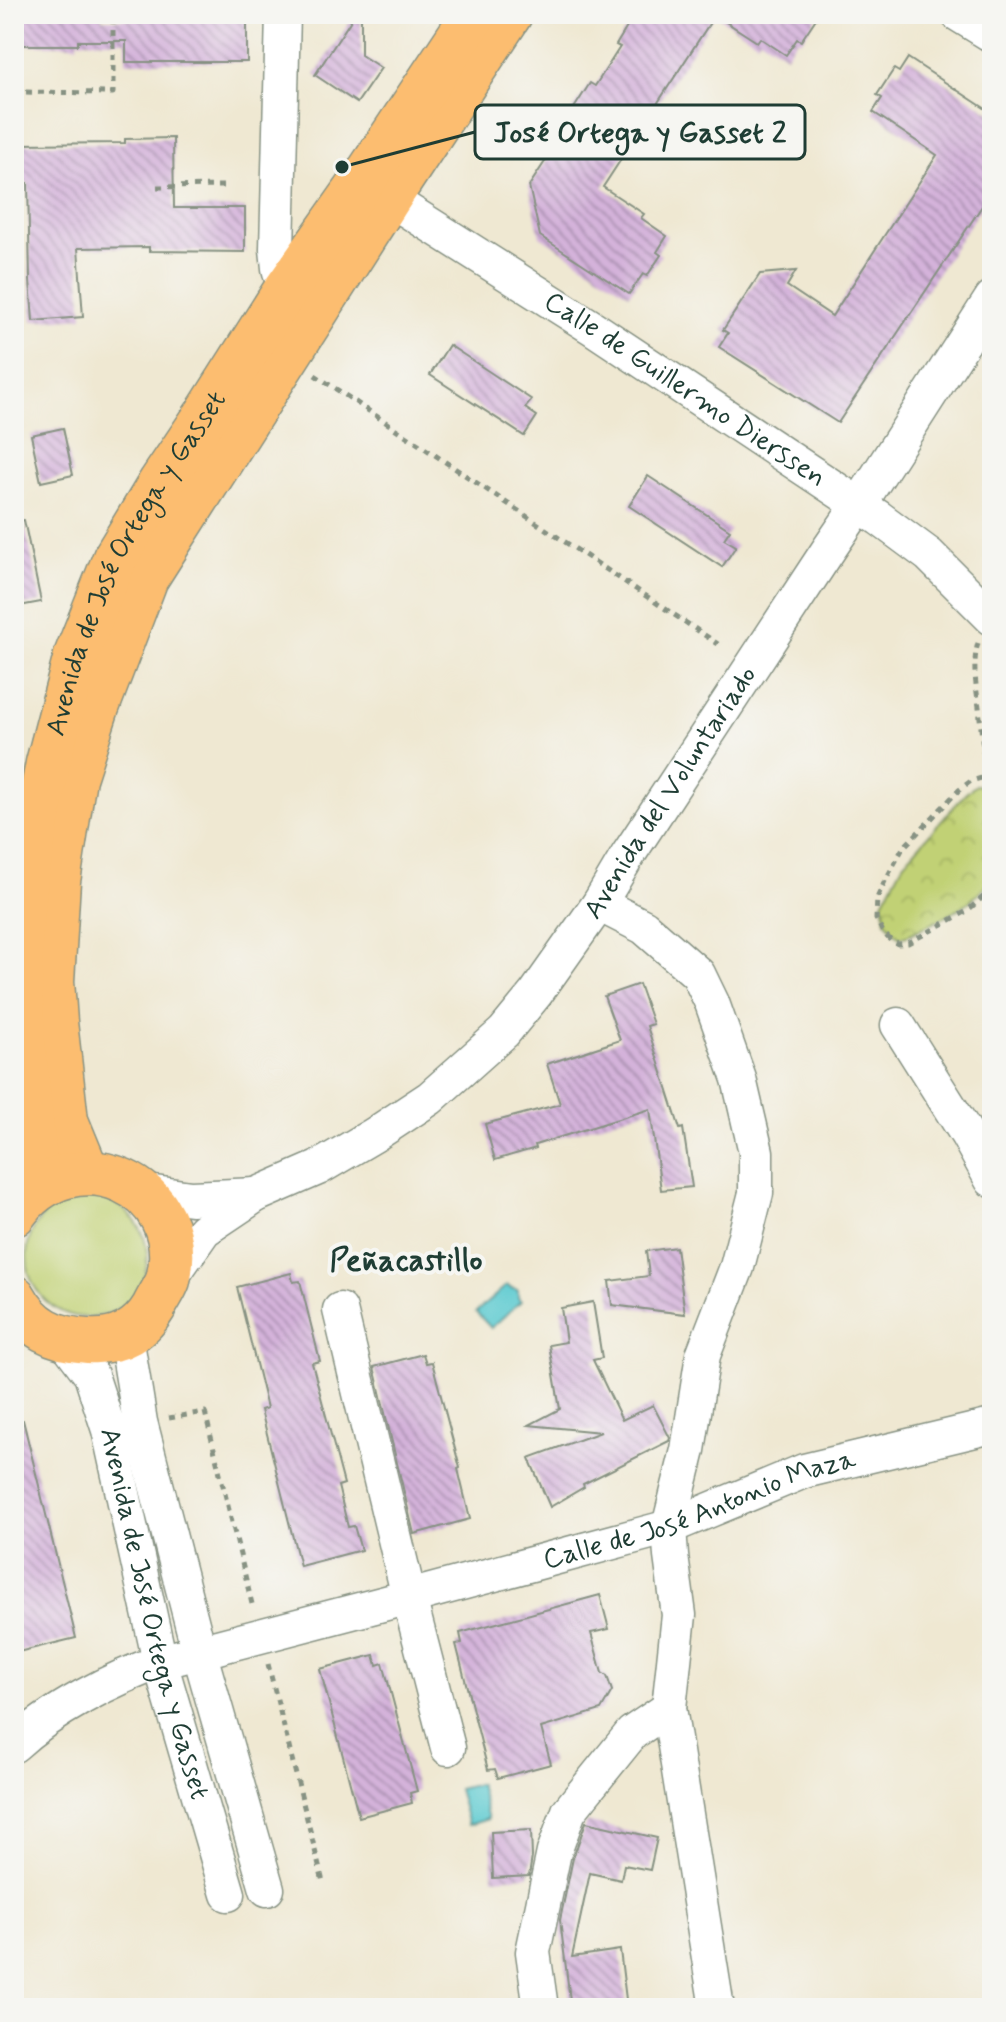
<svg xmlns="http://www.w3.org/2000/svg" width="1006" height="2022" font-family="Mynerve,sans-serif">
<defs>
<pattern id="park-crowns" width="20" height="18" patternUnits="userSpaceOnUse" patternTransform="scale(2)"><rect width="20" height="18" fill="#c1d174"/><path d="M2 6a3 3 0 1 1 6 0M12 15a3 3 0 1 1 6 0" fill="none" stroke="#a5b465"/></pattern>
<pattern id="building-back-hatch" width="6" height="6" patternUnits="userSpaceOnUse" patternTransform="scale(2)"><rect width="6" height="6" fill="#d4b2da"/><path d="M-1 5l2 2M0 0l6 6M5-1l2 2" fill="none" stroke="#ab92b2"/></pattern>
</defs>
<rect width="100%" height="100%" fill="#f6f6f2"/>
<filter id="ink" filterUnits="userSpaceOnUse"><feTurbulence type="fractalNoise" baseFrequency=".0125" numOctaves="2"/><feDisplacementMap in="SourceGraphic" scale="16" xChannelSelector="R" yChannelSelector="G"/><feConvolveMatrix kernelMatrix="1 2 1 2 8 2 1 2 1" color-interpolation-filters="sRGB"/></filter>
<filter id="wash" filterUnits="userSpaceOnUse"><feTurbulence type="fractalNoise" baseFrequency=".006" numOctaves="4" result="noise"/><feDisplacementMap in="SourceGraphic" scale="32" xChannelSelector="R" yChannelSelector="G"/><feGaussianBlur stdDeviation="1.8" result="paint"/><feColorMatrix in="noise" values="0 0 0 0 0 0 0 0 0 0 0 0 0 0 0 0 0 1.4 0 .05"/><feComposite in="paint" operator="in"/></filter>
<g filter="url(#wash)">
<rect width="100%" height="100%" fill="#efe8d2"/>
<!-- grass -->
<circle fill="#c1d174" stroke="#708754" stroke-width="2" cx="87" cy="1257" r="60"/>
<!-- park -->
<path fill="url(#park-crowns)" stroke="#708754" stroke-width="2" d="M976 785 986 787 992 795V878C972 907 941 919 910 934L900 937 894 932 886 921 883 902 903 864 966 793Z"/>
<!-- water -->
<g fill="#5ccad0" stroke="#3e8482" stroke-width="2">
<polygon points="507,1285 510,1288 518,1290 518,1298 521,1301 491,1328 476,1312"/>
<polygon points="479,1784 488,1819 468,1825 458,1789"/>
</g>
<g id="blocks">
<!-- building -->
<g fill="url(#building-back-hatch)">
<polygon points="14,14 102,14 102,19 247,19 247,62 126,62 126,41 78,41 78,45 14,45"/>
<polygon points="355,14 361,14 361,55 381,68 357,103 315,75"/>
<polygon points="635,14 819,14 801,41 797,39 786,55 760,38 757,42 715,15 603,187 644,214 641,218 667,236 657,252 661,255 647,276 643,274 629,294 540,236 529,186 575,116 571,113 590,83 595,86 620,47 616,45"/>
<polygon points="908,58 992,113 992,191 838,423 719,347 728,333 723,330 760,274 796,271 787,286 832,316 884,236 937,155 873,112 882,98 877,95 894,69 899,72"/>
<polygon points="173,138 174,208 245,208 245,252 149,251 149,247 78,248 83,317 33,321 30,280 28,183 14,183 14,144 125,143 125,139"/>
<polygon points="449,345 532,400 525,408 537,416 524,436 430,375"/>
<polygon points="63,428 73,475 41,482 31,435"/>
<polygon points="648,476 730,530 724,539 736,546 722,567 629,506"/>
<polygon points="24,520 41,602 14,607 14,521"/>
<polygon points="639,984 653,1024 647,1026 680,1129 683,1128 692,1187 661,1190 650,1109 535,1145 536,1148 495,1160 485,1124 560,1104 547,1064 620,1040 604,996"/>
<polygon points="676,1247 685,1314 612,1305 609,1281 649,1276 646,1251"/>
<polygon points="291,1273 293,1282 300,1281 320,1361 312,1363 344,1484 338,1486 348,1527 354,1526 361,1550 300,1566 261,1410 267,1408 237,1287"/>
<polygon points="593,1302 602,1358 593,1360 622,1420 653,1405 670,1438 669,1441 583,1484 584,1487 550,1507 529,1458 601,1432 529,1425 560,1409 549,1345 566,1342 561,1308"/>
<polygon points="423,1354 426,1363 432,1362 460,1468 458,1469 470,1519 414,1534 374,1367"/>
<polygon points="23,1420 76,1638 14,1653 14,1421"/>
<polygon points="600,1595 609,1629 591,1633 602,1673 607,1676 612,1691 601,1710 541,1728 551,1764 498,1778 495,1769 488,1770 456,1644 462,1643 460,1633"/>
<polygon points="374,1655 377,1665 383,1663 417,1791 410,1793 412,1803 359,1817 320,1669"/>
<polygon points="586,1822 657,1838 650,1870 624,1865 621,1880 590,1873 572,1957 620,1950 627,2008 571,2008 560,1920 573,1858"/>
<polygon points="531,1830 532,1857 529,1876 493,1878 491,1832"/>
</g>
</g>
</g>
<g filter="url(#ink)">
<use href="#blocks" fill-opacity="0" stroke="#879283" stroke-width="2"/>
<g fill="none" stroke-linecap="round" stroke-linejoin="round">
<defs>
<g id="minor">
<polyline points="283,14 277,249 279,268 285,291"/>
<polyline points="958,14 992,35"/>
<path id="s1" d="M369 186 593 328 879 518 929 555 992 618"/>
<polyline points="599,904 644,927 698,974 712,1003 739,1079 756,1152 756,1193 737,1267 703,1355 688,1450 669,1527 671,1556 679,1615 669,1708 717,2008"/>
<polyline points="898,1025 968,1136 992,1180"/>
<polyline points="140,1191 191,1198 256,1195"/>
<path id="s2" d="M167 1283 204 1230 256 1195 318 1168 374 1135 430 1098 504 1032 536 993 599 904 628 855 829 549 859 505 992 298"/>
<polyline points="340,1310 409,1597 448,1748"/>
<polyline points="126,1336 140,1422 199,1651 267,1889"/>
<path id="s3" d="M64 1339 91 1375 109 1430 160 1662 228 1894"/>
<path id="s4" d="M14 1745C52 1710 111 1679 160 1662L409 1597 669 1527 804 1471 992 1426"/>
<polyline points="541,2008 533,1952 554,1852 569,1811 632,1733 669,1708"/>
</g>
<g id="major">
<polyline points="87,1172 66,1121 55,1022 52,981 58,881 74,778 96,710 146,578 388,199 510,14"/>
<path id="s5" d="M38 1188 23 1042 20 980 21 930 26 879 48 763 76 656 115 558 161 482 210 409 285 291 362 182 474 14"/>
<path d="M14 1214C73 1131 192 1186 168 1280 165 1289 158 1298 154 1307 139 1332 117 1343 88 1341 54 1339 31 1328 14 1297"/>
</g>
</defs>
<!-- minor casing -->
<use href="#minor" stroke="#879283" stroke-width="37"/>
<!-- major casing -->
<use href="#major" stroke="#879283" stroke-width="47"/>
<!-- path -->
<g stroke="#879283" stroke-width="5" stroke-dasharray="6 6" stroke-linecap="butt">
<polyline points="14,92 113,93 113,14"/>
<polyline points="157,187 223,186"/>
<polyline points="315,375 718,644"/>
<path d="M978 643C972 664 976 685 979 707 981 730 984 754 985 777"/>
<polyline points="992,782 985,777 971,781 959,790 903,848 886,879 877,898 876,919 883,932 891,941 898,944 908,943 967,911 992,889"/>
<polyline points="169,1418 205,1412 253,1608"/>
<polyline points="268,1664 323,1882"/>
</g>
<!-- minor -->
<use href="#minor" stroke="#fff" stroke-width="34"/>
<!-- major -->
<use href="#major" stroke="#fcbd6f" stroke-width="44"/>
</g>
</g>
<g text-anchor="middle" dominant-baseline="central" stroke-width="8" stroke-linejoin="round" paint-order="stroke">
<!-- street labels -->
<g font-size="28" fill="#1f3d34" stroke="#f6f6f2">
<text stroke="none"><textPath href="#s1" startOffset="376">Calle de Guillermo Dierssen</textPath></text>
<text stroke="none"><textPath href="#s5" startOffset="648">Avenida de José Ortega y Gasset</textPath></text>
<text stroke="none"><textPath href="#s2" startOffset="718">Avenida del Voluntariado</textPath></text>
<text stroke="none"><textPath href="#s4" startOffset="730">Calle de José Antonio Maza</textPath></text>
<text stroke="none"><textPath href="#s3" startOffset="292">Avenida de José Ortega y Gasset</textPath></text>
</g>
<!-- quarter labels -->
<g font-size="32" font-weight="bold" fill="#1f3d34" stroke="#f6f6f2">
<text x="406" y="1261">Peñacastillo</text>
</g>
</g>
<!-- callouts -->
<path fill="none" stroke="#1f3d34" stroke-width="3" d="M342 167L475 132"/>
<circle fill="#1f3d34" stroke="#f6f6f2" stroke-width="3" cx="342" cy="167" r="8"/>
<rect fill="#f6f6f2" stroke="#1f3d34" stroke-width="3" x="475" y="105" width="330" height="54" rx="8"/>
<g font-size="30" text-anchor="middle" font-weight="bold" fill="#1f3d34">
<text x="640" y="142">José Ortega y Gasset 2</text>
</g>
<!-- margin -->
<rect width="1006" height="2022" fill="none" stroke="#f6f6f2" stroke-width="48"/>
</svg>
